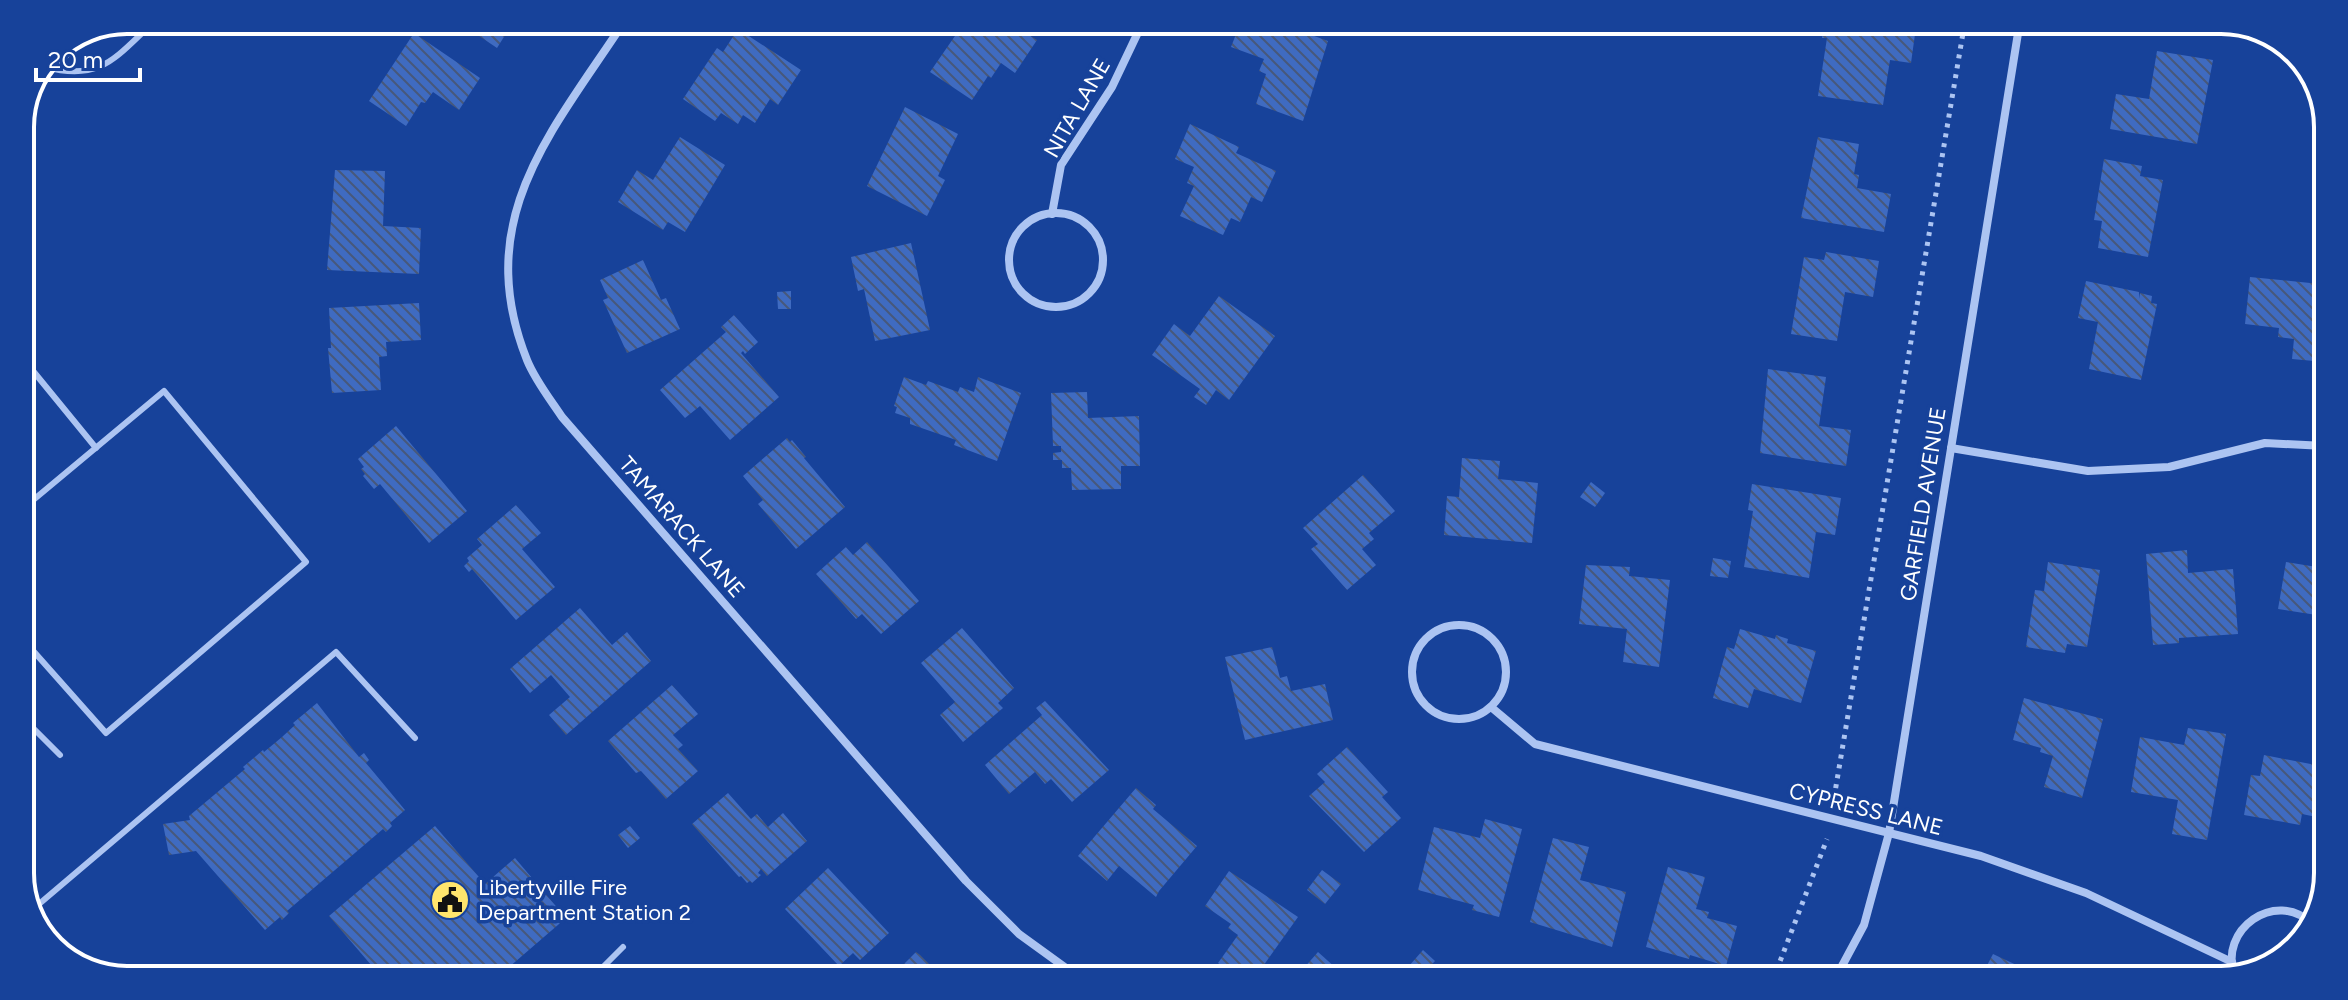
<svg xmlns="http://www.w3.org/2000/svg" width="2348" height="1000" font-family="Figtree,sans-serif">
<defs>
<pattern id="building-back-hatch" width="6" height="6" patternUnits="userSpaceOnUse" patternTransform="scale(2)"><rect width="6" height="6" fill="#3f6bc1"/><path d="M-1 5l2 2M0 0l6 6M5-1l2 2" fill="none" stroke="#47587b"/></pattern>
</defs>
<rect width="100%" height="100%" fill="#17429a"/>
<!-- building -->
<g fill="url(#building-back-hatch)">
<polygon points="457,21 514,21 497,48"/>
<polygon points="792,22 815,23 816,23 808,34"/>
<polygon points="964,23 1004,23 1019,33 1021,30 1037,40 1015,73 1001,63 991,78 988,76 972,100 930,72"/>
<polygon points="1240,24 1281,24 1328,41 1303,121 1256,104 1266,74 1259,71 1264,59 1231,47"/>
<polygon points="1824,26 1916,27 1911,63 1890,60 1883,105 1818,96 1827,38 1822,38"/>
<polygon points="738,29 801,70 778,105 770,99 755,123 743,115 738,124 721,113 715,121 683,99 717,48 723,52"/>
<polygon points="414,33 480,78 459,110 433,92 425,103 421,102 406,126 369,101"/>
<polygon points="2157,51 2213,60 2197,144 2110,129 2116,94 2149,99"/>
<polygon points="905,107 958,134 938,176 945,180 927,216 867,186"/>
<polygon points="1190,124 1239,147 1236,153 1276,171 1262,202 1251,197 1240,222 1231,218 1223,235 1180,216 1194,186 1187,183 1194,167 1175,159"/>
<polygon points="680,137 725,165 685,232 668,222 663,230 618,202 637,170 653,180"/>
<polygon points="1818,137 1859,144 1854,174 1859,175 1857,188 1891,194 1884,232 1801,218"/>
<polygon points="2104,159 2142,166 2140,176 2163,180 2148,257 2098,248 2102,221 2094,220"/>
<polygon points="335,170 385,171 383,226 421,228 419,274 327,270"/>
<polygon points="911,243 930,330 875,341 864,289 858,291 851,257"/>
<polygon points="1826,252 1879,261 1873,297 1845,292 1837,341 1791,334 1804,257 1824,260"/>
<polygon points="643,260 661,300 666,298 680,329 627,353 603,300 608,298 600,280"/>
<polygon points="2250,277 2320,284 2320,287 2326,288 2325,362 2292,359 2294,339 2278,337 2279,328 2245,324"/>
<polygon points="2086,281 2139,292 2139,299 2140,293 2152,296 2151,303 2157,304 2141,380 2089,369 2098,322 2078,318"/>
<polygon points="791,291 791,309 778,309 777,292"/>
<polygon points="1219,296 1275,336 1229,400 1216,390 1206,405 1194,397 1200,389 1152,355 1174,324 1190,336"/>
<polygon points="419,303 421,340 386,342 387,356 379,357 381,390 332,393 328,348 331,348 329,308"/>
<polygon points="734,315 758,342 745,354 743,351 741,353 779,397 730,440 700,406 685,418 660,390 726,332 721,327"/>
<polygon points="1768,369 1826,377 1819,426 1851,430 1846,466 1760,453"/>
<polygon points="904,377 926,385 928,381 958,392 960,387 974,392 978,377 1021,393 997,461 954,445 956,440 910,424 910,418 895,413 897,407 894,406"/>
<polygon points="1087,392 1088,418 1139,416 1140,466 1121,466 1121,489 1072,490 1071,468 1062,468 1062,460 1053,460 1053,453 1061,452 1061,446 1053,446 1051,393"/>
<polygon points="396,426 467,511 429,543 380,484 374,489 363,476 365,474 361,469 364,467 358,459"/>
<polygon points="787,438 790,442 792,440 806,457 804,458 845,507 796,549 758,504 763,500 743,476"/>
<polygon points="1462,458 1500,461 1498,479 1538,483 1532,543 1444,535 1447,496 1459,497"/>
<polygon points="1363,475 1395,511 1369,533 1374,539 1362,549 1376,565 1347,590 1311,549 1318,544 1303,528"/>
<polygon points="1591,482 1605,493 1595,507 1580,497"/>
<polygon points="1752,484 1841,498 1835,535 1816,532 1809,578 1744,567 1753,511 1748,510"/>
<polygon points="516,505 541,533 522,549 555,587 516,620 472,569 469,572 464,566 469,561 467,558 482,545 477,539"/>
<polygon points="867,542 919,601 881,634 862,614 856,619 816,574 846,547 853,555"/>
<polygon points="2187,550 2188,573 2233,569 2238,634 2179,638 2179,643 2153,645 2146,554"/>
<polygon points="1713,558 1731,561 1728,578 1710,576"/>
<polygon points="2048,562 2100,570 2087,647 2067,644 2065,653 2026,647 2035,590 2044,591"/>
<polygon points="2286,562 2323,568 2323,616 2278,609"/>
<polygon points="1586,565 1630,567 1629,576 1670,580 1659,667 1623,662 1627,629 1579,624"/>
<polygon points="580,608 612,645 627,632 651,661 566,735 549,715 570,697 551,675 530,693 510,669"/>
<polygon points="962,628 1014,688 998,703 1003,708 963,742 940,715 955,702 921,663"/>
<polygon points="1740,629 1775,639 1776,635 1788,639 1787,643 1816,651 1801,703 1754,689 1748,708 1713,698 1727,647 1734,649"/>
<polygon points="1272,647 1280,678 1287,676 1291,691 1325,684 1333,720 1245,740 1225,657"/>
<polygon points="672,685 698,714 673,735 683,745 678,749 698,771 666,799 641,771 636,773 608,741"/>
<polygon points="2024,698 2103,719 2082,798 2044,787 2053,756 2040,752 2041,748 2013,740"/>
<polygon points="1045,701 1109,770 1072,802 1051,779 1045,784 1035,772 1009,794 985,765 1042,715 1036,708"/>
<polygon points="317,703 359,757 364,753 369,760 366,763 405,810 390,823 392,826 386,832 383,829 287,911 289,913 282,920 280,917 265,930 196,851 169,855 163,824 190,820 189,816 245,769 243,767 263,750 264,752 282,737 295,725 293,723"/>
<polygon points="2188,728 2226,734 2207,840 2172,834 2178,800 2131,792 2140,737 2184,745"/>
<polygon points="1347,747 1388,792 1382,797 1401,818 1364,852 1309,796 1325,782 1317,774"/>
<polygon points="2264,755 2321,766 2321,818 2302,814 2300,825 2244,815 2251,775 2260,776"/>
<polygon points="1136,788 1156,805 1153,809 1197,846 1159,891 1156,897 1119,866 1107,881 1078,856"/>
<polygon points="728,793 751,819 757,814 768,827 783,813 807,841 767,876 761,869 758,873 761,875 752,883 750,881 747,883 741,876 739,877 692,824"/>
<polygon points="1485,819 1522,829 1499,917 1472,910 1474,905 1418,890 1434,827 1480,838"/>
<polygon points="435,826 485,884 515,858 566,918 501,974 378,973 329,916"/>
<polygon points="630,826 640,838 628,848 618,835"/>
<polygon points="1553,838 1589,847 1580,880 1626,892 1612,947 1530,922"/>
<polygon points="1668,867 1705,877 1696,909 1709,912 1707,918 1737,926 1726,966 1690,955 1689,959 1646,947"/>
<polygon points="828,868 889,933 860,960 853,953 839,966 785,909"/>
<polygon points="1322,870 1341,884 1325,904 1307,890"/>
<polygon points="1229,871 1298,917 1256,976 1237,976 1218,963 1238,935 1228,928 1231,924 1205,906"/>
<polygon points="1423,950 1435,961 1421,976 1409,966"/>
<polygon points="916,952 920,955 940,975 893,975"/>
<polygon points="1318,952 1346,977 1296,977"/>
<polygon points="1993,954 2046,979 1980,979"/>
</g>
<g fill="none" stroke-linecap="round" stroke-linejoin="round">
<!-- path -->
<g stroke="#acc4f2" stroke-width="5" stroke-dasharray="4 6" stroke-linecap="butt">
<polyline points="1834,798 1964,27"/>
<polyline points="1770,978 1779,964 1827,839"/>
</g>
<!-- lane -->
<g stroke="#acc4f2" stroke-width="6">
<path d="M45 67C103 82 116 56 156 20"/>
<polyline points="20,355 96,448"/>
<polyline points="20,511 164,391 306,562 106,733 20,636"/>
<polyline points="20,715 60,755"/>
<polyline points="32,910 336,652 415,738"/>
<polyline points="596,974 623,947"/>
</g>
<!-- street -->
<g stroke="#acc4f2" stroke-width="8">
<path d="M624 22C551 133 471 219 527 360 535 380 550 399 562 417L966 881 1019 934 1077 976"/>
<circle cx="1056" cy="260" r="47"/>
<polyline points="1052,214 1061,165 1112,87 1142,24"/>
<polyline points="1951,448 2088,471 2169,467 2265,443 2325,446"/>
<circle cx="1459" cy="672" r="47"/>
<polyline points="1491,707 1535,744 1981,856 2086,893 2232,962"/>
<path d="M2235 976C2217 930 2276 888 2312 924"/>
<polyline points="1835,979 1864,925 1889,833 2019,27"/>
</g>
</g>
<!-- icons -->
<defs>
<symbol id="civic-disc" viewBox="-11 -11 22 22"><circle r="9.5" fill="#ffe56d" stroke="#17429a"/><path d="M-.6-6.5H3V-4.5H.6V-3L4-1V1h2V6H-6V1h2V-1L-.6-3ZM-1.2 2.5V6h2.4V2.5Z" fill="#111"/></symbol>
</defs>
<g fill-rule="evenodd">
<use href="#civic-disc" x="428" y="878" width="44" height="44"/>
</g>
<g text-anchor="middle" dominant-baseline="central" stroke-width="7" stroke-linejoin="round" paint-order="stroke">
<!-- street labels -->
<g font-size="22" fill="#fff" stroke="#17429a">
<text transform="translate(1077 108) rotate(-60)">NITA LANE</text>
<text transform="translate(1923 504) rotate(-81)">GARFIELD AVENUE</text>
<text transform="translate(682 527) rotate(49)">TAMARACK LANE</text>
<text transform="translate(1866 809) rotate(14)">CYPRESS LANE</text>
</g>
<!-- poi labels -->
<g font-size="22" fill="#fff" stroke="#17429a" text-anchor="start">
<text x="478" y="887">Libertyville Fire<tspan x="478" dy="25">Department Station 2</tspan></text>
</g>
</g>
<!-- crop -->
<path d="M0 0H2348V1000H0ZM127 34H2221A93 93 0 0 1 2314 127V873A93 93 0 0 1 2221 966H127A93 93 0 0 1 34 873V127A93 93 0 0 1 127 34Z" fill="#17429a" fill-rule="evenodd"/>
<path fill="none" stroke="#fff" stroke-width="4" d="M127 34H2221A93 93 0 0 1 2314 127V873A93 93 0 0 1 2221 966H127A93 93 0 0 1 34 873V127A93 93 0 0 1 127 34Z"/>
<!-- scale -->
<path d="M36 68v12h104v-12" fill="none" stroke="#ffffff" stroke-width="4"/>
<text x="48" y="68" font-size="24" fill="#ffffff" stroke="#17429a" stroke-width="6" paint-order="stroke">20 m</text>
</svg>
